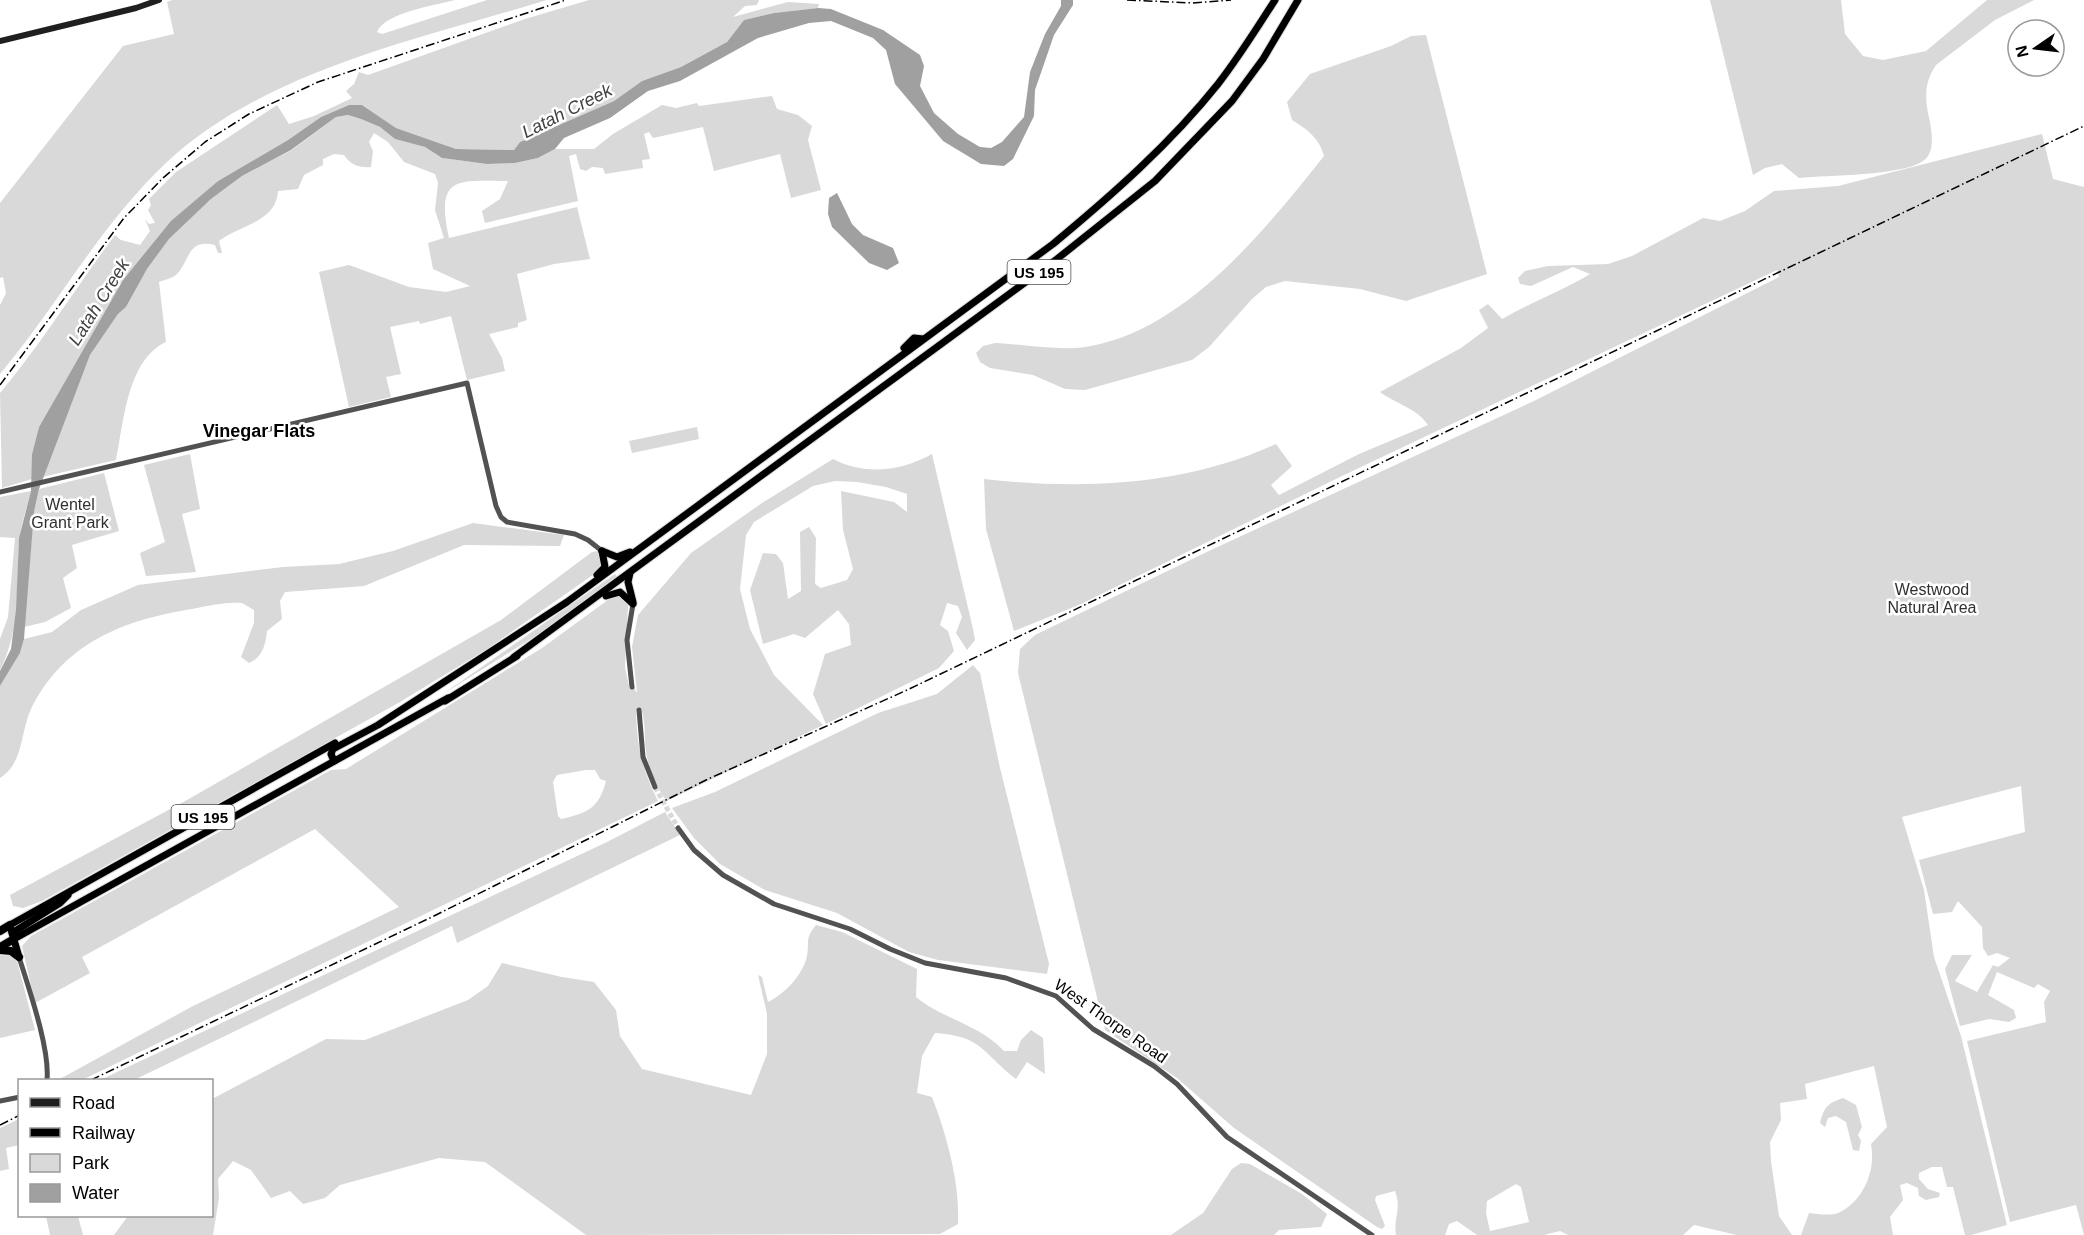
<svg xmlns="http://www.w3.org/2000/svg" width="2084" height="1235" font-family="Helvetica,sans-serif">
<rect width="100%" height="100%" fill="#fff"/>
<!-- green -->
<g fill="#d9d9d9" fill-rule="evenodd">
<path d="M172 0H455C436 5 384 13 377 32L382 34 487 0H547C421 39 265 70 166 163 100 225 58 305 0 374V305L6 293 3 277 0 278V203L123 46 174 34 167 2Z"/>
<path d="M589 0H759L757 5 745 6 733 17 788 2 819 4 818 8 774 13 744 20 727 42 681 67 642 81 614 101 520 142 514 150 456 149 396 128 362 105H349L321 117 288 140 218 181 171 222 123 280 39 427 32 454V479L2 488 0 393C42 343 76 287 115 235L121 240 140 245 150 231 145 219 149 224 155 223 148 210 151 205 149 199 176 172 277 105 289 124 314 116 352 98 346 91 354 84 359 72 368 75 525 19Z"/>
<path d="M1710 0H1841L1845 34 1863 56 1883 60 1926 51 1987 0H2034L1995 20 1936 65C1923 84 1925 101 1930 122 1932 135 1935 153 1923 161 1901 176 1828 175 1799 178L1782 164 1765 168 1753 175Z"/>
<path d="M1426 35 1487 274 1406 301 1360 289 1285 281 1266 287 1252 299 1209 347 1192 360 1085 390 1065 389 1033 375 990 368 980 362 976 353 983 346 995 343C1024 344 1064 352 1091 346 1187 328 1266 229 1324 156 1320 139 1307 129 1292 120L1287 102 1310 74 1391 46 1411 36Z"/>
<path d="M772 96 777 109 798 115 812 126 808 140 821 190 791 198 780 154 714 171 703 127 653 138 649 132 644 134 650 159 642 160 643 168 605 174 603 168 592 167 586 171 580 169 576 154 569 156 578 201 485 223 482 211 500 199 508 181C458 181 435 174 449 238L577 207 590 259 554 264 517 274 527 320 518 323V327L489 334 502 358 505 371 467 380 451 316 420 324 419 321 390 327 401 374 386 377 391 397 349 407 319 272 349 265 409 287 446 292 470 286 433 269 428 243 444 238 435 210 438 183 435 174 404 162 388 142 374 133 369 142 373 151 371 167C360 168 350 165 344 155L334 154 323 159V165L304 175 298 189 278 191C276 222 242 224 219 241L222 253H218L215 245C187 238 190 261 177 274 173 278 164 280 159 282L166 342C127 360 124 422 116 460L42 477 90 355 118 314 126 307 147 269 169 239 211 199 242 176 292 150 336 117 348 115 361 119 380 127 395 139 425 147 442 158 487 164 515 163 538 158 555 149H594L613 134 662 105 676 108 697 103 699 106Z"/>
<path d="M2042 134 2053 179 2084 187V1235L2076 1205 2010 1222 1967 1041 2046 1022 2044 1002 2050 991 2038 984 2034 988 1997 972 1988 995 2014 1010 2016 1018 2009 1022 1989 1019 1960 1026 1945 969 1952 955H1972L1955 981 1977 992 1993 965 1998 967 2010 958 1997 953 1988 956 1983 948 1982 927 1958 901 1952 912 1933 914 1919 860 2025 832 2021 786 1902 817 1924 890 1934 957 1961 1036 2007 1225 1971 1235H1965L1953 1187H1947L1942 1167H1932L1919 1173V1179L1928 1189 1940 1193 1939 1197 1926 1200 1919 1196 1918 1188 1907 1183 1900 1185 1903 1200 1890 1217 1893 1235H1801L1809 1213C1818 1214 1830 1216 1838 1213 1864 1201 1876 1170 1871 1144L1887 1127 1874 1066 1805 1084 1807 1099 1780 1103 1781 1120 1770 1142 1771 1161 1779 1216 1792 1235H1737L1694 1225 1683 1235H1568L1560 1231 1544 1235H1477L1457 1221 1449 1224 1445 1235H1396C1393 1218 1402 1210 1395 1191L1376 1196 1375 1200 1385 1226 1382 1229 1377 1227 1234 1128 1177 1078 1105 1030 1018 673 1020 649 1035 635 1211 550 1534 401 1779 277 1777 270 1342 476 1081 604 1014 631 986 529 984 479C1083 490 1185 486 1276 444L1292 466 1271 485 1279 495 1359 454 1428 425C1417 408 1396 404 1380 392L1461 348 1488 328 1479 310 1488 304 1502 319C1531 302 1562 291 1590 274L1573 267 1531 286 1520 284 1518 278 1525 271 1548 266 1608 264 1632 256 1703 218 1720 221 1745 211 1774 191 1838 186ZM1516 1184 1521 1187 1529 1222 1490 1231 1486 1213 1487 1201Z"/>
<polygon points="697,427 699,439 632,453 629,441"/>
<polygon points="190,454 200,509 182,514 196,572 146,576 140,553 165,542 144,465"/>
<path d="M932 454 973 629 975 640 967 650 956 633 962 617 958 606 947 603 940 625 948 631 954 651 939 668 826 724 813 694 825 654 851 645 849 624 838 610 805 638 794 634 763 644 750 590 763 553 776 554 783 563 788 599 801 591 800 532 809 527 816 538 815 584 821 588 847 580 853 569 843 530 841 491 894 502 907 512V494L886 487 857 482 835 481 813 486 754 522 746 535 740 589 750 629 774 675 823 725 667 801C657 789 648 768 646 752 644 737 646 722 641 709L636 711C637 748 642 768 658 801L82 1080H58L193 1006 399 907 315 829 82 957 90 973 35 1003 22 946 31 936 331 770 346 769 542 648 612 597 619 595 626 598 628 606 625 668 630 690 637 692 632 647 638 615 691 553 762 503 833 459C866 476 901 471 932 454ZM586 770H595L600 779 606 781C599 808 588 813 561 819L558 816 553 782 557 775Z"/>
<polygon points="104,473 119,531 72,545 77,568 63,578 71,608 45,622 24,627 34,512 39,489"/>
<path d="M31 491C27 507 21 525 19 541 16 586 21 629 0 670V639L8 617 15 538 0 537V497Z"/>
<path d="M473 523 564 535 560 546 464 545 364 586 285 592 280 601 282 619 267 631C266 644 262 658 249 663L241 657 254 623V610L242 603C225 602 208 606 192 609 123 620 64 643 31 709 20 733 24 763 0 778V686L20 653 24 639 52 632 81 610 138 585 283 567 339 564 393 551Z"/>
<polygon points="598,551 603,563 600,570 487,649 400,702 42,901 23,908 13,906 10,895 187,800 501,620 592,552"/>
<polygon points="615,574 618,578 537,635 440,696"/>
<polygon points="973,665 980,673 1000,768 1049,964 1047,974 938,960 909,952 837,913 765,890 720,864 694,838 672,808 715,792 878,713 937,694"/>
<polygon points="665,812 680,835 457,943 452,926 134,1080 100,1080 607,842"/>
<path d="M816 925 842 932 917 969 916 997C944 1020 979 1024 1004 1051H1017L1021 1040 1031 1030 1043 1038 1045 1074 1027 1062 1016 1079C982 1053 983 1036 935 1033L922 1056 917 1093 932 1097C947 1136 960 1183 958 1224L940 1234 586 1235 485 1162 439 1158 340 1185 325 1198 303 1204 290 1191 271 1198 251 1170 233 1161 218 1179 219 1198 213 1235H114L128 1216H212V1099L326 1039 365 1040 468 1000 488 986 502 963 562 977 594 982 616 1010 620 1036 642 1069 751 1095 767 1054V1014L758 975 762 977 768 1002C784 994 800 978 806 960 811 944 803 940 816 925Z"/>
<polygon points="0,955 12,956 17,961 35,1030 0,1038"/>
<path d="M1843 1098 1856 1105 1862 1127 1858 1135 1861 1141 1859 1151 1853 1150 1846 1122 1836 1116 1828 1118 1825 1127 1820 1123C1824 1108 1827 1103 1843 1098Z"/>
<polygon points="19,1119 19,1145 6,1148 9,1169 0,1171 0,1128"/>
<polygon points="1241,1163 1250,1164 1302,1194 1327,1214 1321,1227 1279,1230 1274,1235 1171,1235 1203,1213 1232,1169"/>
<polygon points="46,1216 78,1216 83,1235 50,1235"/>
</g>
<!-- water -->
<g fill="#a0a0a0">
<polygon points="1061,0 1073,0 1073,5 1054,35 1035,90 1034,116 1013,159 1004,166 981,164 943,141 895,84 886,50 873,38 831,21 809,23 758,38 680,81 648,91 610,118 564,138 555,149 538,158 515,163 487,164 442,158 425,147 395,139 380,127 361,119 348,115 336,117 291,150 242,176 211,199 169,239 147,269 126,307 118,314 90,355 39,489 34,512 24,639 20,653 0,686 0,671 11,649 16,609 19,538 31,491 32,454 39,427 123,280 171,221 218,181 288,140 321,117 349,105 362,105 396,128 456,149 514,150 520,142 614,101 642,81 681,67 727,42 744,20 774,13 818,8 831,9 883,30 920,55 924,66 920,86 934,113 958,134 980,147 991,148 1002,142 1024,117 1030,72 1045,34 1061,6"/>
<polygon points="837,193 852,224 863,235 893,248 899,263 887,270 869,263 832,227 828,214 829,198"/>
</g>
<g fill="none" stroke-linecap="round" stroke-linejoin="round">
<!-- tertiary-tunnel -->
<g stroke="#d9d9d9" stroke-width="5" stroke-dasharray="5 2.5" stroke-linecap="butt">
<polyline points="632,687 639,710"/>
<polyline points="655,787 678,828"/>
</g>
<defs>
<g id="trunk">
<polyline points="904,348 914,338 923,339"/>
<polyline points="602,551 617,557 630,552"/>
<polyline points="630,573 628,582 633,602"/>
<polyline points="597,575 605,567 602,551"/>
<polyline points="606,596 620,592 633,604"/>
<polyline points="514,657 1057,259 1155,181 1232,101 1263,59 1298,0"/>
<polyline points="445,701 517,656"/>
<path d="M334 761 331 754 333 749 378 725 567 602 1053 244C1112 195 1170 144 1218 84 1239 57 1257 28 1275 0"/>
<polyline points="12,933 10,925 335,743"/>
<polyline points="14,939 448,698"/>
<polyline points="19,957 12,933 60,903 68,895"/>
</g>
<g id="motorway">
<polyline points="0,931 10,925"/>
<polyline points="0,947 14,939"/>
<polyline points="0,950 11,951 19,957"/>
</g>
</defs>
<!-- trunk casing -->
<use href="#trunk" stroke="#dbdbdb" stroke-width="9"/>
<!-- motorway casing -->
<use href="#motorway" stroke="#dbdbdb" stroke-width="10"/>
<!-- tertiary -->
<g stroke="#525252" stroke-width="5">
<polyline points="0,492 467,383 496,506 501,517 507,522 575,534 588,540 602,551"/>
<polyline points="632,687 627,640 633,604"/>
<polyline points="639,710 643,757 655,787"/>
<polyline points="678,828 694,850 723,875 774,904 850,929 890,949 925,963 1006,978 1056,996 1093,1029 1154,1066 1177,1084 1227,1137 1372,1235"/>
<path d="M19 957C29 989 50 1049 47 1080"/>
<polyline points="0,1101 20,1097"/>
</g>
<!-- secondary -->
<polyline stroke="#1f1f1f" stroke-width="6" points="0,41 136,8 159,0"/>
<!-- trunk -->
<use href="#trunk" stroke="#000" stroke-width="7"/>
<!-- motorway -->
<use href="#motorway" stroke="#000" stroke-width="8"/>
<!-- rail -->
<g stroke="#000" stroke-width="1.5" stroke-dasharray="9 3 1.5 3" stroke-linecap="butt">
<polyline points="1127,0 1193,3 1231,0"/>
<polyline points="0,385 124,218 163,178 205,142 249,114 318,82 566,0"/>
<polyline points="91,1080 436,915 708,779 905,691 2084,126"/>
<polyline points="0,1125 20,1115"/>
</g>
</g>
<g text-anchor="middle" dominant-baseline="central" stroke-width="5" stroke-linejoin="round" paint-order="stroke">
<!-- shield labels -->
<g fill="#fff" stroke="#4c4c4c" stroke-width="1.5">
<rect x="1007.5" y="260" width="63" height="24" rx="4.5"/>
<rect x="171.5" y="805" width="63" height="24" rx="4.5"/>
</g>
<g font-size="15" font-weight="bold" fill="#000">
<text x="1039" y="272">US 195</text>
<text x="203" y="817">US 195</text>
</g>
<!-- park labels -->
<g font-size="16" fill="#303030" stroke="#fff">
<text x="70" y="504">Wentel<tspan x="70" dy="18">Grant Park</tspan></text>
<text x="1932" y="589">Westwood<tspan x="1932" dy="18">Natural Area</tspan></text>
</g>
<!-- street labels -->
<g font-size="16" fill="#000" stroke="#fff">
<text transform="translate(1111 1021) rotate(35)">West Thorpe Road</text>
</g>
<!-- water labels -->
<g font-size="18" font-style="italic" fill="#414141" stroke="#fff">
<text transform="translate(567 111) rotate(-27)">Latah Creek</text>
<text transform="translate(99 302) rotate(-58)">Latah Creek</text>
</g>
<!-- neighbourhood labels -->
<g font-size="18" font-weight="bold" fill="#000" stroke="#fff">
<text x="259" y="431">Vinegar Flats</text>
</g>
</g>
<!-- legend -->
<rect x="18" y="1079" width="195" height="138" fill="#ffffff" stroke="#999999" stroke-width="1.5"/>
<rect x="30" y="1098" width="30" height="9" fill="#1f1f1f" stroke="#999999" stroke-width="1.5"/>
<text x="72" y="1109" font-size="18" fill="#000000">Road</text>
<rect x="30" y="1128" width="30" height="9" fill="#000000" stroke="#999999" stroke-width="1.5"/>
<text x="72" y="1139" font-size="18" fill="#000000">Railway</text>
<rect x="30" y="1154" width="30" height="18" fill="#d9d9d9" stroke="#999999" stroke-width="1.5"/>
<text x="72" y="1169" font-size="18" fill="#000000">Park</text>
<rect x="30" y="1184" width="30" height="18" fill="#a0a0a0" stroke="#999999" stroke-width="1.5"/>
<text x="72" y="1199" font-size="18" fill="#000000">Water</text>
<!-- north arrow -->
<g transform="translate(2036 48) rotate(256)"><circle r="28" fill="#ffffff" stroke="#999999" stroke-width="1.5"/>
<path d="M0-4.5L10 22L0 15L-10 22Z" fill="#000000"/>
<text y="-9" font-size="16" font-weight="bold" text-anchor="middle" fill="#000000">N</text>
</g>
</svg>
